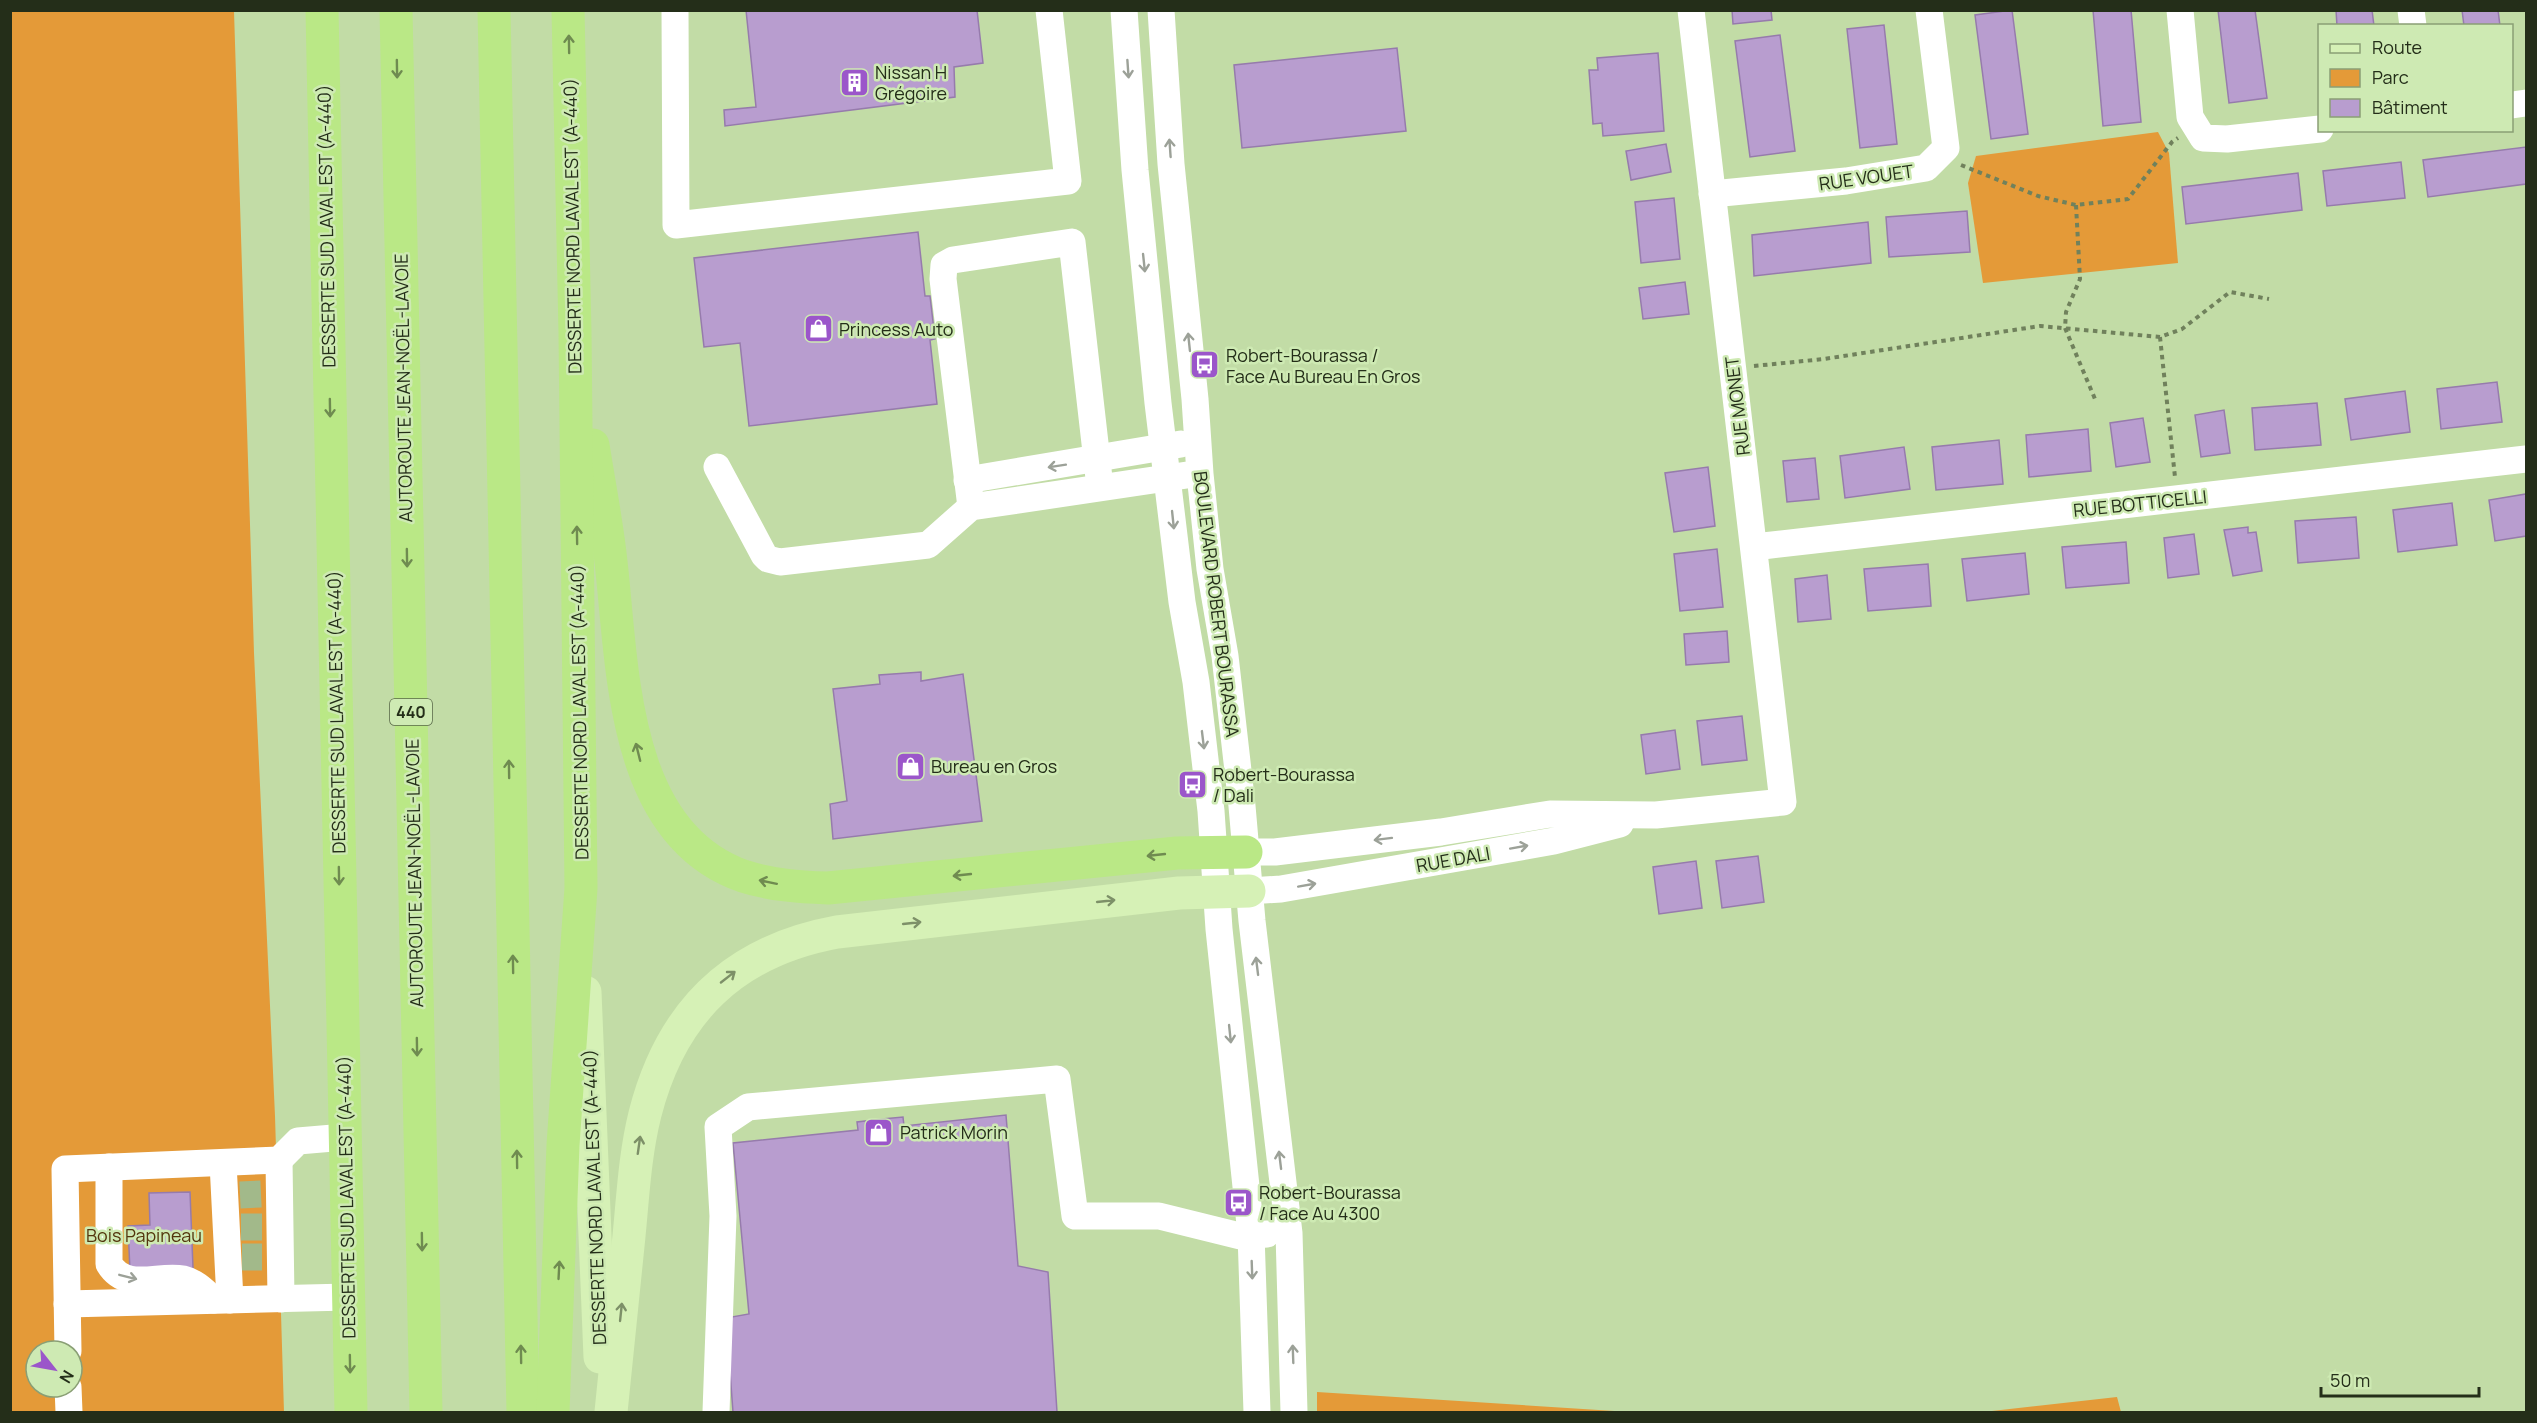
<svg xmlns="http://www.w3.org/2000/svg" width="2537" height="1423" font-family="Manrope,sans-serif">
<rect width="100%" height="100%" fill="#c2dca6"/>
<!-- green -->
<g fill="#e49a38" fill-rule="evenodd">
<path d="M10 11H234L254 653 275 1116 284 1412H11ZM36 1351H72V1387H36Z"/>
<polygon points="2158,132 2169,153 2178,263 1983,283 1968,183 1976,156"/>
<polygon points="1317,1392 1630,1412 1317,1412"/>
<polygon points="2117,1397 2121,1412 1983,1412"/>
</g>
<!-- building -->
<g fill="#b89dcf" stroke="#967bac" stroke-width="1.5">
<polygon points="746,10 977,10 983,63 954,67 955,97 725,126 724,110 756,107"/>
<polygon points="1732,10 1771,10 1772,20 1733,24"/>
<polygon points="2012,10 2028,134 1991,139 1975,15"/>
<polygon points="2093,10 2131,10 2141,122 2103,126"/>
<polygon points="2218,10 2255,10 2267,98 2229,103"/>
<polygon points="2336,10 2372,10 2374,26 2337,26"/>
<polygon points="2462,10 2498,10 2500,26 2464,26"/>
<polygon points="1884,25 1897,144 1860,148 1847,29"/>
<polygon points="1780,35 1795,151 1750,157 1735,41"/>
<polygon points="1397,48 1406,131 1242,148 1234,65"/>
<polygon points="1658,53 1664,131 1603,136 1602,123 1593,124 1589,70 1598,70 1597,58"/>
<polygon points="1666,144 1671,172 1631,180 1626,151"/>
<polygon points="2526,147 2526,184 2428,197 2423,160"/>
<polygon points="2401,162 2405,198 2327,206 2323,171"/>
<polygon points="2298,173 2302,210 2186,224 2182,187"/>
<polygon points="1674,198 1680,259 1641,263 1635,202"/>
<polygon points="1967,211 1970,252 1889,257 1886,217"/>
<polygon points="1868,222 1871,263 1754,276 1752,235"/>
<polygon points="918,232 925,296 930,296 935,339 930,340 937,404 749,426 740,343 704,347 694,258"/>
<polygon points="1685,282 1689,314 1643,319 1639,288"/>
<polygon points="2497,382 2502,422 2441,429 2437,389"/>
<polygon points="2405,391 2410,432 2351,440 2345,399"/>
<polygon points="2317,403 2321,445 2255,450 2252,408"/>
<polygon points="2224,410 2230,453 2201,457 2195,415"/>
<polygon points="2143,418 2150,462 2116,467 2110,423"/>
<polygon points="2088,429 2091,471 2029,477 2026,435"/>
<polygon points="1999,440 2003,484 1936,490 1932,447"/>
<polygon points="1904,447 1910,489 1845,498 1840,456"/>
<polygon points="1815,458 1819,499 1787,502 1783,461"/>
<polygon points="1708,467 1715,526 1674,532 1665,473"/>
<polygon points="2526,494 2526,536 2495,541 2489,500"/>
<polygon points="2452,503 2457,545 2398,552 2393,510"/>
<polygon points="2356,517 2359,558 2298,563 2295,521"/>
<polygon points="2248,527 2248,533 2256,532 2262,571 2233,576 2224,530"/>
<polygon points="2194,534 2199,574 2168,578 2164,538"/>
<polygon points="2126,542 2129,583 2066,588 2062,547"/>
<polygon points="1717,549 1723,607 1680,611 1674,554"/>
<polygon points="2025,553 2029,594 1967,601 1962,559"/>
<polygon points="1928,564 1931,606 1868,611 1864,569"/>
<polygon points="1827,575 1831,619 1798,622 1795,579"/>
<polygon points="1727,631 1729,662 1686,665 1684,634"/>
<polygon points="921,672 921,681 963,674 982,821 833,839 830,804 847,801 833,689 880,684 879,675"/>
<polygon points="1742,716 1747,760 1702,765 1697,721"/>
<polygon points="1675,730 1680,769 1646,774 1641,735"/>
<polygon points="1758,856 1764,902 1722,908 1716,861"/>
<polygon points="1696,861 1702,908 1659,914 1653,867"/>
<polygon points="1006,1115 1018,1266 1048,1272 1057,1412 733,1412 726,1318 749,1314 733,1143 858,1130 857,1122 882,1119 903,1117 904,1126"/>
<polygon points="190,1192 193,1268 130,1271 128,1226 150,1225 149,1193"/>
</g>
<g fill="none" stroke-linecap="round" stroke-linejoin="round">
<!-- minor-tunnel -->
<g stroke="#a2b98a" stroke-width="27" stroke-dasharray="27 14" stroke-linecap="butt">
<polyline points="240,1195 261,1194"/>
<polyline points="241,1227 262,1227"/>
<polyline points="242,1257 262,1257"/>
</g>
<!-- path -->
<g stroke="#70815c" stroke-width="4" stroke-dasharray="4.5 4.5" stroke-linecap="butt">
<polyline points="1961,165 2038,196 2076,205 2128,199 2172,142 2178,138"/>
<polyline points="2076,205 2080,279 2066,312 2065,328 2095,399"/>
<polyline points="2160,337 2175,477"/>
<polyline points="1754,366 1824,359 2040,326 2160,337 2182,329 2230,292 2269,299"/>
</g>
<!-- minor -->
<g stroke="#fff" stroke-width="27">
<polyline points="675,10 676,225 1068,181 1049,10"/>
<polyline points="1124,10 1135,170 1158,403 1182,602 1196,682 1211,811 1219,929 1251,1234 1257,1412"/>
<polyline points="1161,10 1171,164 1195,399 1200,474 1210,569 1225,656 1242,806 1252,921 1289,1233 1294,1412"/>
<polyline points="2180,10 2190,117 2203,138 2227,139 2320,129"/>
<polyline points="2411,10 2413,26"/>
<polyline points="2512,105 2526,103"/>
<polyline points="1712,194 1846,181 1926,168 1946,148 1929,10"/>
<polyline points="717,467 764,555 768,559 780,562 928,545 971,507 1187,475"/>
<polyline points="967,480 1181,444"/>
<polyline points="971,507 943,279 944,265 953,260 1072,242 1100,487"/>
<polyline points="1754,547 2526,459"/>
<polyline points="1246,852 1275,852 1441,832 1550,814 1656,815 1783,802 1691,10"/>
<polyline points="1249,891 1281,889 1554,841 1620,824"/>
<polyline points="279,1160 281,1299"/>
<polyline points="223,1163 230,1300"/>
<path d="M109 1167V1264C126 1292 158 1274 183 1279 196 1282 205 1292 214 1300"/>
<polyline points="67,1304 348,1297"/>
<polyline points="68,1351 65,1169 279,1160 298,1141 345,1137"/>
<polyline points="68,1387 69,1412"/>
<polyline points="716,1412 723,1216 718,1127 748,1107 1057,1079 1075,1216 1159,1216 1240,1236 1267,1234"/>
</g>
<!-- major -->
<g stroke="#d6f1b6" stroke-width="33">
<polyline points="585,992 600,1357"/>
<path d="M611 1412C617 1354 623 1295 629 1236 633 1195 635 1154 645 1114 671 1012 733 951 837 932L1179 893 1249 891"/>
</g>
<!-- highway -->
<g stroke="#bae886" stroke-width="33">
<polyline points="322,10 351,1412"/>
<polyline points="396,10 426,1412"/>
<polyline points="494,10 523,1412"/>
<path d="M593 445C599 484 607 523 611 562 623 667 621 833 743 876 771 885 799 887 828 888L1177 853 1246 852"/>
<polyline points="553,1412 563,1145 581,888 575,333 568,10"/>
</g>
</g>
<!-- one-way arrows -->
<defs><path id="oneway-shaft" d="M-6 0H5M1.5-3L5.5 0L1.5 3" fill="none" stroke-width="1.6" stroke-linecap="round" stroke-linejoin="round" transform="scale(1.5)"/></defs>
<g stroke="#6f8b50">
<use href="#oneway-shaft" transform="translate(569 44) rotate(-91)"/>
<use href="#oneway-shaft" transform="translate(397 69) rotate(89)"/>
<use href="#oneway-shaft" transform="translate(330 408) rotate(89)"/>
<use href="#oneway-shaft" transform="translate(577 535) rotate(-91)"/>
<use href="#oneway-shaft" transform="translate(407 558) rotate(89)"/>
<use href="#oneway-shaft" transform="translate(638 752) rotate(-104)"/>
<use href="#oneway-shaft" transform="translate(509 769) rotate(-91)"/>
<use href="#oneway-shaft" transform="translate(1156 855) rotate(174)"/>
<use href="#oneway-shaft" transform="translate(962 875) rotate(174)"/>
<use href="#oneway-shaft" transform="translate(339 876) rotate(89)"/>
<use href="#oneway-shaft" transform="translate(768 882) rotate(-168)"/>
<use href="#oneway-shaft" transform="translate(513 964) rotate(-91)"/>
<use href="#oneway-shaft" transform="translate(417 1047) rotate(89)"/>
<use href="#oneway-shaft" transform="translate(517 1159) rotate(-91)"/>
<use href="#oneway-shaft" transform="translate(422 1242) rotate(89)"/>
<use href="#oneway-shaft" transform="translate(559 1270) rotate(-87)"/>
<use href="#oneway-shaft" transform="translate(521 1354) rotate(-91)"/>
<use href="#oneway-shaft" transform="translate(350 1364) rotate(89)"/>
</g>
<g stroke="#9ca198">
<use href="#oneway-shaft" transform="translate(1128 69) rotate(86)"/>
<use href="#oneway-shaft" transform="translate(1170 148) rotate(-94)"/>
<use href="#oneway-shaft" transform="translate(1144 263) rotate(84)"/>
<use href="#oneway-shaft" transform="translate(1189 342) rotate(-96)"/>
<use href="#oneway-shaft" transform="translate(1057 466) rotate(171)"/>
<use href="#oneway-shaft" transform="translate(1173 520) rotate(84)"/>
<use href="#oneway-shaft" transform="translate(1203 740) rotate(83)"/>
<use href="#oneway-shaft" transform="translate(1383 839) rotate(173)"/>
<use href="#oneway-shaft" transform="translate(1519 847) rotate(-10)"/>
<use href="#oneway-shaft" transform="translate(1307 885) rotate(-10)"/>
<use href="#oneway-shaft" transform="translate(1257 966) rotate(-97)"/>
<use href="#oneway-shaft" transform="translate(1230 1034) rotate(84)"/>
<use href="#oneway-shaft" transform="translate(1280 1160) rotate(-97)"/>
<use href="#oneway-shaft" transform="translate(1252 1270) rotate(88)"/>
<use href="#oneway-shaft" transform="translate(128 1277) rotate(14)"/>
<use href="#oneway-shaft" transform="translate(1293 1354) rotate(-92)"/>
</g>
<g stroke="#7d9068">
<use href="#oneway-shaft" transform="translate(1106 901) rotate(-6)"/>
<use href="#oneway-shaft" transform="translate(912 923) rotate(-6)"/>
<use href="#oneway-shaft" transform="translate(728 977) rotate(-38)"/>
<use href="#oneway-shaft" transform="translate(639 1145) rotate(-82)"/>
<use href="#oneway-shaft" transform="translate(621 1312) rotate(-84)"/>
</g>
<!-- icons -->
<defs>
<symbol id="building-square" viewBox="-11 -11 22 22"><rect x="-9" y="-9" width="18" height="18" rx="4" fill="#9b56ca" stroke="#ceeab3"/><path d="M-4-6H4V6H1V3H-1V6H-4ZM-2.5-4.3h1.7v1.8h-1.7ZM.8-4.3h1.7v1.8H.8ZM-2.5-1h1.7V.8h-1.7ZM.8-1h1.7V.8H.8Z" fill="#fff"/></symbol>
<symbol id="shop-square" viewBox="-11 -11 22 22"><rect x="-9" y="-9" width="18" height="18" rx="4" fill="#9b56ca" stroke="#ceeab3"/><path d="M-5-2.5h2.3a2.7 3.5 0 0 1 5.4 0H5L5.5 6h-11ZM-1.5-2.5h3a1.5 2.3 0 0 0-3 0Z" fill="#fff"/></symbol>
<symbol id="bus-square" viewBox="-11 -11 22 22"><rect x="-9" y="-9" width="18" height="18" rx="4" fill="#9b56ca" stroke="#ceeab3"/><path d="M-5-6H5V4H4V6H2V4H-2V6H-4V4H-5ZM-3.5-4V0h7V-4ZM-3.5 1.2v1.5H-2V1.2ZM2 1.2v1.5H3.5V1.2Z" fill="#fff"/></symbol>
</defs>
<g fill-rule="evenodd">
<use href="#building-square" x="838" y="66" width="33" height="33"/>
<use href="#shop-square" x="802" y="312" width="33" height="33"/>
<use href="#bus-square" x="1188" y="348" width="33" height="33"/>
<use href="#shop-square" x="894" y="750" width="33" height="33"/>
<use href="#bus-square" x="1176" y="768" width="33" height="33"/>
<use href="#shop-square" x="862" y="1116" width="33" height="33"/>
<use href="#bus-square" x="1222" y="1186" width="33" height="33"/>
</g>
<g text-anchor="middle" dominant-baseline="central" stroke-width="5" stroke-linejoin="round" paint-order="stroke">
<!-- shield labels -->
<rect fill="#ceeab3" stroke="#576647" stroke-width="1.5" x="390" y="699" width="42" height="26" rx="4.5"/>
<g font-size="16" font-weight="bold" fill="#242e19">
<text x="411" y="712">440</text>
</g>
<!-- poi labels -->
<g font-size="18" fill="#242e19" stroke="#ceeab3" text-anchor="start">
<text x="875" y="72">Nissan H<tspan x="875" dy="21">Grégoire</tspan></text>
<text x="839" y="329">Princess Auto</text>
<text x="1226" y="355">Robert-Bourassa /<tspan x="1226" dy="21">Face Au Bureau En Gros</tspan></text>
<text x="931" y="766">Bureau en Gros</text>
<text x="1213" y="774">Robert-Bourassa<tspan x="1213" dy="21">/ Dali</tspan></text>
<text x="900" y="1132">Patrick Morin</text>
<text x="1259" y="1192">Robert-Bourassa<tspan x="1259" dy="21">/ Face Au 4300</tspan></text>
</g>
<!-- street labels -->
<g font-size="18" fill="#242e19" stroke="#ceeab3">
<text transform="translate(1866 177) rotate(-8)">RUE VOUET</text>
<text transform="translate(326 226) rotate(-91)">DESSERTE SUD LAVAL EST (A-440)</text>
<text transform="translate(572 226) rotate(-91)">DESSERTE NORD LAVAL EST (A-440)</text>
<text transform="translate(403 388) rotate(-91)">AUTOROUTE JEAN-NOËL-LAVOIE</text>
<text transform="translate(1737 406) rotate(-97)">RUE MONET</text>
<text transform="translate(2140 503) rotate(-6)">RUE BOTTICELLI</text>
<text transform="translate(1217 604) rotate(83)">BOULEVARD ROBERT BOURASSA</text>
<text transform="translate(336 712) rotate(-91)">DESSERTE SUD LAVAL EST (A-440)</text>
<text transform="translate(579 712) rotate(-91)">DESSERTE NORD LAVAL EST (A-440)</text>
<text transform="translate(1453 859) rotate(-10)">RUE DALI</text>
<text transform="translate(414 873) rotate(-91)">AUTOROUTE JEAN-NOËL-LAVOIE</text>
<text transform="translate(346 1197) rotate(-91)">DESSERTE SUD LAVAL EST (A-440)</text>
<text transform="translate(594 1197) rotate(-92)">DESSERTE NORD LAVAL EST (A-440)</text>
</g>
<!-- park labels -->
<g font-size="18" fill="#53350d" stroke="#ceeab3">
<text x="144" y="1235">Bois Papineau</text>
</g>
</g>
<!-- border -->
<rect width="2537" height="1423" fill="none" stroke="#242e19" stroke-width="24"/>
<!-- legend -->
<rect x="2318" y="24" width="195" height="108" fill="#ceeab3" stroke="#8a9f75" stroke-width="1.5"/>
<rect x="2330" y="44" width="30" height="9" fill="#d6f1b6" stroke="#8a9f75" stroke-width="1.5"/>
<text x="2372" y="54" font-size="18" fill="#242e19">Route</text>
<rect x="2330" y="69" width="30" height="18" fill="#e49a38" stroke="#8a9f75" stroke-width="1.5"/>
<text x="2372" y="84" font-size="18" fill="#242e19">Parc</text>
<rect x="2330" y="99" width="30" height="18" fill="#b89dcf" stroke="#8a9f75" stroke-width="1.5"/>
<text x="2372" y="114" font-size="18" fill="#242e19">Bâtiment</text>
<!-- north arrow -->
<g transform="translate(54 1369) rotate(121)"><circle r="28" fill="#ceeab3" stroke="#8a9f75" stroke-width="1.5"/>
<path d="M0-4.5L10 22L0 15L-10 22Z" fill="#9b56ca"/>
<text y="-9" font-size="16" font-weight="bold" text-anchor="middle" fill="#242e19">N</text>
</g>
<!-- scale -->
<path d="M2321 1387v9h158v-9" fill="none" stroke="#242e19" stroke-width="3"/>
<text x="2330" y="1387" font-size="18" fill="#242e19" stroke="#ceeab3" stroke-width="4.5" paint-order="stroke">50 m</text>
</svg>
